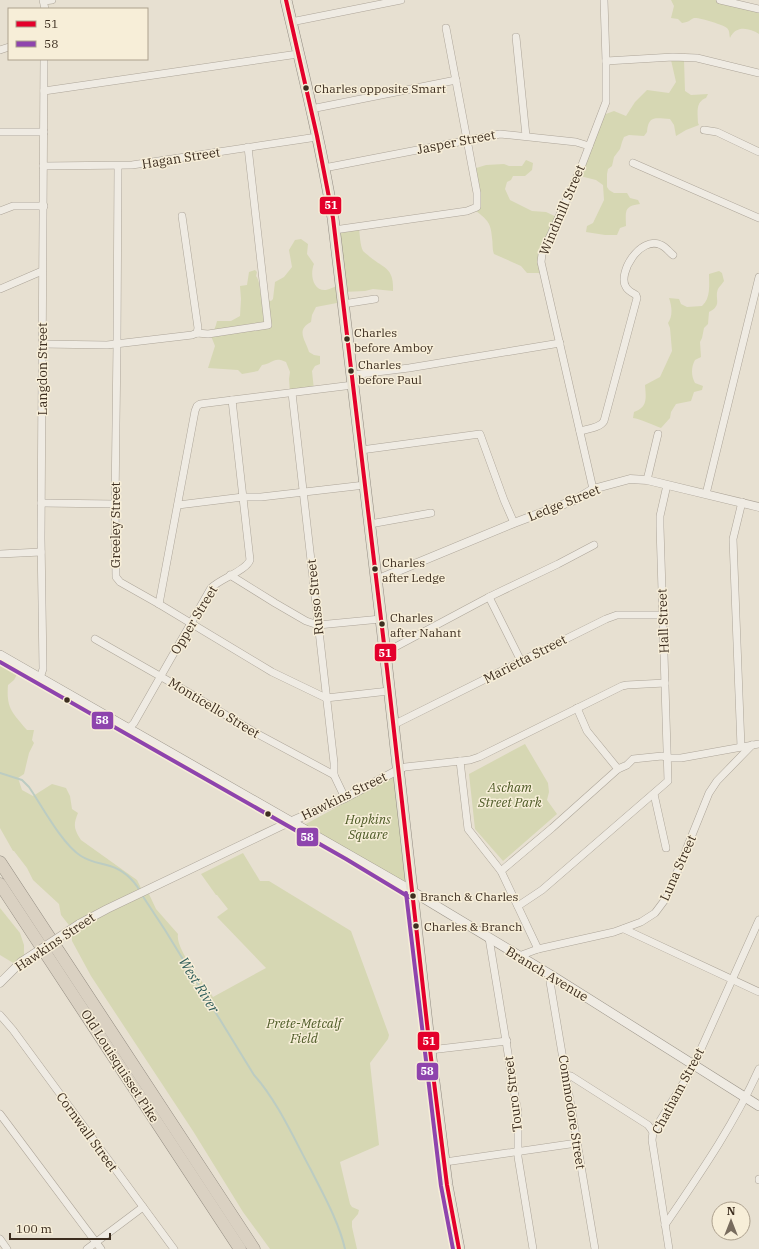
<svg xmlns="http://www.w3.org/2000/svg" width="759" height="1249" font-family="'IBM Plex Serif',serif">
<rect width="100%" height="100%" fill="#e7e0d1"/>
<!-- green -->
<g fill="#d6d7b3">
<path d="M671 0H719L759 10V34C749 28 736 25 730 38 729 34 730 31 727 28 724 25 699 17 694 18 689 20 690 22 682 23L678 19 671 18 674 6Z"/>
<path d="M671 60H684L685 91 691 95 708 94 706 98C695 102 698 113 698 123L699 125 686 130 676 136 674 125 670 119C656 118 648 115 647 132L644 136 629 135 624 137 622 142 620 149 614 157 612 166 608 169 607 174V187L609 190 614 193H627L630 198 638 200 640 204C623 206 626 212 626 226L620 228 617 235H605L586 232 587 226 593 223 604 200 603 185 596 180 580 176 603 115 614 111 626 116 635 102 647 90 669 93 676 82Z"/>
<path d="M526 160 533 163 532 170 525 176H513L511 180 507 182 505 189 510 200 532 211 546 212 559 218 546 248 543 273H527L521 266 494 254C492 249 493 243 492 238 491 220 485 219 474 209L477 202 473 169 486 165 504 164 509 166H522Z"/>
<path d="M359 229C360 235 360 245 363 251 365 253 368 255 370 257 385 269 394 268 393 291L373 289 365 291 343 292 342 302 316 307 312 315 311 322C295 330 306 341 309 352L314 355 320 356V364L315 366 312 371 314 390 290 393 289 379 290 372 286 362C273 356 273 364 262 365L258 371 242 374 238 370 208 368 215 346 211 336C213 331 216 327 217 321H231L240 316 241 299 240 286 247 285 249 272 255 270 257 272 256 276C263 285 255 298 271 301L273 299 275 282 284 277 292 267 289 250 295 240 301 239 308 244 307 254 314 264C310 273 312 291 326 290 330 289 336 286 341 285L335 232Z"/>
<path d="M719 271 722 273 724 281C722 284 719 287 718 289 714 299 723 305 709 312L708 324 704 328 702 338 700 342 701 357 695 360C691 367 691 376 695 383L703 386 702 390 694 392 691 401 676 404 671 412 670 418 661 428C653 425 640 419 633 418L634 412C648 407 646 398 645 385L660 377 672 351 670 328 668 323C673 316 672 307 669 298L679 299 681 304 687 307 702 306C711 298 709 285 709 274Z"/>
<path d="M0 656 20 669 14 680 8 685C6 709 13 713 27 730H34L32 740 34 743 29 753 24 774 18 778 22 790 33 796 52 784 66 788 70 796 72 809 78 813C73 825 74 829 81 840L137 880 143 892H148L156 909 178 934C175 949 204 984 213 997L266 968 217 917 228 909 217 895H216L201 874 243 853 260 881H269L351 931 389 1035 388 1039 370 1063 379 1145 340 1162 350 1204 352 1207 359 1210 358 1214 352 1221V1227L357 1249H270L243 1212 193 1131 91 976 72 941V929L61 915 59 904 33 880 27 868 14 851H13L0 828Z"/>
<polygon points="525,744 548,783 549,792 547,800 557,814 503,861 475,829 469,774"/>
<polygon points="394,776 406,886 304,825"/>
<polygon points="0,908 20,933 24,945 24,958 15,964 0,955"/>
</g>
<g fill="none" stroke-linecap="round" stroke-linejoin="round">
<!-- stream -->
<g stroke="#bcccc2" stroke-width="2">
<path d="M0 773 22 780 29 787C42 806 62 844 81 856 90 862 100 863 110 866 123 870 133 879 140 891"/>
<path d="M142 895 165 930 254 1075C278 1102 294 1139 311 1170 323 1194 339 1222 345 1249"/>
</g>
<defs>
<g id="minor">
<polyline points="43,0 45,9"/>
<polyline points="720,0 759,9"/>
<polyline points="44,1 52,0"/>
<polyline points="291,22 401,0"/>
<polyline points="516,37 526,136"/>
<polyline points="0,50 9,47"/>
<polyline points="606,61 673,57 697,58 759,73"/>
<polyline points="44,91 298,54"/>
<polyline points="311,109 456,80"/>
<polyline points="704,130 717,132 759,152"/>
<polyline points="0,132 44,132"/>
<polyline points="633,163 759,218"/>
<polyline points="43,166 132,165 317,137"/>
<polyline points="118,166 117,344 115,504 116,577 120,582 159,604 272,672 326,698 389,691"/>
<polyline points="324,168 500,134 576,142 589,146"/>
<polyline points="0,211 13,206 44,206"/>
<polyline points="182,216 198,328 197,333"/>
<polyline points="334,230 467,211 477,207 477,193 446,28"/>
<polyline points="0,289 42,271"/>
<polyline points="343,304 375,299"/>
<polyline points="197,333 208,334 268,325 248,147"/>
<polyline points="42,344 107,345 192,335 197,333"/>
<polyline points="352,375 409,368 560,343"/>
<polyline points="292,393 334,763 334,775 345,798"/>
<path d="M580 431C587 429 600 428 604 421L637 298 636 295C633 293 628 291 626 287 617 274 640 235 661 245 666 247 669 252 673 255"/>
<polyline points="361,450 480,434 504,500 514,523"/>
<polyline points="647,480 658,434"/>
<polyline points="593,489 541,262 542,254 580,170 606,102 606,61 604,0"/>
<polyline points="706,494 759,277"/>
<polyline points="41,503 115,504"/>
<polyline points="178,505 243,497 261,497 365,485"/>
<polyline points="370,524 431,513"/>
<polyline points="0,554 41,552"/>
<polyline points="230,575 275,603 306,621 318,625 381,619"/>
<polyline points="489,597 521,661"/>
<polyline points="159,604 195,411 197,406 200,404 353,385"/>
<polyline points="95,639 186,691 254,732 334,775"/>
<polyline points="384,653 489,597 558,564 594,545"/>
<polyline points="40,678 43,669 41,538 44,59"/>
<polyline points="577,708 587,731 618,769"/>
<polyline points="393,725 606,619 617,615 663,615"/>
<path d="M129 728 134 723 211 588C221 578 246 571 250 560L232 400"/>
<polyline points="741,747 733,539 742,502"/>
<polyline points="460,761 468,829 501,871 538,949"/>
<polyline points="398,770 405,767 470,760 479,757 622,686 627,685 665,683"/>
<polyline points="654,794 666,848"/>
<polyline points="501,871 552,828 618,769 627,765 633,759 662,756 668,758 681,758 759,744"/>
<polyline points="518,906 542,890 668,781 660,527 660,516 667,485"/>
<polyline points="624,929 759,992"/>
<polyline points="489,938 516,1102 518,1112 518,1157 533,1249"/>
<polyline points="519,956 538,949 614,932 641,922 655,913 667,897 709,793 717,781 752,745"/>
<polyline points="551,975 550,982 595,1249"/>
<polyline points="0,1015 13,1030 174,1249"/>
<polyline points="430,1050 507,1041"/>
<polyline points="565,1075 571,1076 648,1125 653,1132"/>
<polyline points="0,1114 101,1249"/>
<polyline points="445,1162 577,1143"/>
<polyline points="759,1180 759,1179"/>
<path d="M665 1225C699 1175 734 1125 759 1069"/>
<polyline points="0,1239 7,1249"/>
<polyline points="87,1249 143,1207"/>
<polyline points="669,1249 652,1140 653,1132 692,1069 759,920"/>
</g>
<g id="tertiary">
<polyline points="376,580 514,523 575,500 593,489 630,479 647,480 759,507"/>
<polyline points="79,924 107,909 283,825 345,798 398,770"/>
<polyline points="0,983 21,962"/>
</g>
<polyline id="secondary" points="0,655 405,887 551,975 759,1106"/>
<path id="primary" d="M286 0C303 72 321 145 333 218L387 669 430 1050 447 1185 459 1249"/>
<g id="motorway">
<polyline points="0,862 254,1249"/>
<polyline points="0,884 240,1249"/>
</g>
</defs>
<!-- minor casing -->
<use href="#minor" stroke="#ada599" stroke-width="8"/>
<!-- tertiary casing -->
<use href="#tertiary" stroke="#ada599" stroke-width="9"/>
<!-- secondary casing -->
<use href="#secondary" stroke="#9c958a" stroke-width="10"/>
<!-- primary casing -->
<use href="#primary" stroke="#928b80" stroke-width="12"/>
<!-- motorway casing -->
<use href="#motorway" stroke="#928b80" stroke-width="13"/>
<!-- minor -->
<use href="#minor" stroke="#efebe3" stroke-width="7"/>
<!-- tertiary -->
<use href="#tertiary" stroke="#efebe3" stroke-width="8"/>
<!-- secondary -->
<use href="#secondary" stroke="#efebe3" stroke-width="9"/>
<!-- primary -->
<use href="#primary" stroke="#e6e1d4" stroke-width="11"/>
<!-- motorway -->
<use href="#motorway" stroke="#dad1c2" stroke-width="12"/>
<defs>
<polyline id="tertiary-bridge" points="21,962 79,924"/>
</defs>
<!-- tertiary-bridge casing -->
<use href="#tertiary-bridge" stroke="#ada599" stroke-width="9" stroke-linecap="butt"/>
<!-- tertiary-bridge -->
<use href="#tertiary-bridge" stroke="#efebe3" stroke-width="8"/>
<defs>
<polyline id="bus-1" points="286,0 317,136 333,218 387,669 430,1050 447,1185 459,1249"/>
<g id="bus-2">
<polyline points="0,662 346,859 409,897"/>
<polyline points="406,893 441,1186 453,1249"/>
</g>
</defs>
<!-- bus-1 casing -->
<use href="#bus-1" stroke="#f7eed8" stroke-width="7"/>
<!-- bus-2 casing -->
<use href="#bus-2" stroke="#f7eed8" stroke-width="7"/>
<!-- bus-1 -->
<use href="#bus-1" stroke="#e4002b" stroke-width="4"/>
<!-- bus-2 -->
<use href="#bus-2" stroke="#8e44ad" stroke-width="4"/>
</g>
<!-- markers -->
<g fill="#3d2e20" stroke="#f7eed8" stroke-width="1.5">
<circle cx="306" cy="88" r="3.5"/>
<circle cx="347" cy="339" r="3.5"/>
<circle cx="351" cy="371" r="3.5"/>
<circle cx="375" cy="569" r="3.5"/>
<circle cx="382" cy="624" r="3.5"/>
<circle cx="67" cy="700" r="3.5"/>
<circle cx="268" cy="814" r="3.5"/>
<circle cx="413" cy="896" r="3.5"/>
<circle cx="416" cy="926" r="3.5"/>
</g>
<g text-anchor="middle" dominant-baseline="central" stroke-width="3" stroke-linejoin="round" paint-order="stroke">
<!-- bus labels -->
<g font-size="12" fill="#3d2e20" stroke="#f7eed8" text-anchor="start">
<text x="314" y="88">Charles opposite Smart</text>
<text x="354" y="332">Charles<tspan x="354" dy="15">before Amboy</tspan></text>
<text x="358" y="364">Charles<tspan x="358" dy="15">before Paul</tspan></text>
<text x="382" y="562">Charles<tspan x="382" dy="15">after Ledge</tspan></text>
<text x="390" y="617">Charles<tspan x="390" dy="15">after Nahant</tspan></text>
<text x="420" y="896">Branch &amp; Charles</text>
<text x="424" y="926">Charles &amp; Branch</text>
</g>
<!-- street labels -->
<g font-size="13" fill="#3d2e20" stroke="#f7eed8">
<text transform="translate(456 142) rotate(-11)">Jasper Street</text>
<text transform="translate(181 158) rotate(-9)">Hagan Street</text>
<text transform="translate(562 210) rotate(-67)">Windmill Street</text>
<text transform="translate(42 369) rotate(-90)">Langdon Street</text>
<text transform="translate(564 503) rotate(-22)">Ledge Street</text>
<text transform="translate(115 525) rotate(-90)">Greeley Street</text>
<text transform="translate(315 597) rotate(-96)">Russo Street</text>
<text transform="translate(194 620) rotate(-59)">Opper Street</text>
<text transform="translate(663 621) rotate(-92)">Hall Street</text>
<text transform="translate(525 659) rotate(-27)">Marietta Street</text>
<text transform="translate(214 708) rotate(31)">Monticello Street</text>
<text transform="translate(344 796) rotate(-26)">Hawkins Street</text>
<text transform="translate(678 868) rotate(-66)">Luna Street</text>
<text transform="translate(55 942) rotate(-34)">Hawkins Street</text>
<text transform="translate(547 974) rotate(31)">Branch Avenue</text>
<text transform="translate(120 1066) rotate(57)">Old Louisquisset Pike</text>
<text transform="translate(678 1091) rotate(-62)">Chatham Street</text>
<text transform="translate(513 1094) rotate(-97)">Touro Street</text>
<text transform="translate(572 1112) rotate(81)">Commodore Street</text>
<text transform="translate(87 1132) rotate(54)">Cornwall Street</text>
</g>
<!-- park labels -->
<g font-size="13" font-style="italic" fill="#4d5a26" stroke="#f7eed8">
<text x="510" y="787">Ascham<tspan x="510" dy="15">Street Park</tspan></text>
<text x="368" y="819">Hopkins<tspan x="368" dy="15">Square</tspan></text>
<text x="304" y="1023">Prete-Metcalf<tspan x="304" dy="15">Field</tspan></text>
</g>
<!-- water labels -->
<g font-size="14" font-style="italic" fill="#2f5d5a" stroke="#f7eed8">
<text transform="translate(199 985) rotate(58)">West River</text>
</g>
</g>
<g stroke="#f7eed8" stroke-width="1.5">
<rect x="319" y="196" width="23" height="19" rx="4" fill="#e4002b"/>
<rect x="374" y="643" width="23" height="19" rx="4" fill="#e4002b"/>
<rect x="91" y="711" width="23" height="19" rx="4" fill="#8e44ad"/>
<rect x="296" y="827" width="23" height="20" rx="4" fill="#8e44ad"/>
<rect x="417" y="1031" width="23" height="20" rx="4" fill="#e4002b"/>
<rect x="416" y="1062" width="23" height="19" rx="4" fill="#8e44ad"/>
</g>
<g font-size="11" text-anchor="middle" font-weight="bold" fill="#fff">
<text x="331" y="209">51</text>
<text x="385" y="657">51</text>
<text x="102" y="724">58</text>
<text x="307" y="841">58</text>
<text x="429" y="1045">51</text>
<text x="427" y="1075">58</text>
</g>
<!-- legend -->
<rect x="8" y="8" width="140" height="52" fill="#f7eed8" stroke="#ada18e"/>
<rect x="16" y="21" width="20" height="6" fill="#e4002b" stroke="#ada18e"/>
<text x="44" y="28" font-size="12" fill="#3d2e20">51</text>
<rect x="16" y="41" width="20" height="6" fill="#8e44ad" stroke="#ada18e"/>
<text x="44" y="48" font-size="12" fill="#3d2e20">58</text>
<!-- north arrow -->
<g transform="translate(731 1221)"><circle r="19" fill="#f7eed8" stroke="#ada18e"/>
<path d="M0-3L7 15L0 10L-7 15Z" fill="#786c5e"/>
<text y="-6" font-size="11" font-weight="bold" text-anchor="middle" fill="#3d2e20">N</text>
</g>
<!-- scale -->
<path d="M10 1233v6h100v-6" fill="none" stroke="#3d2e20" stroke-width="2"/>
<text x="16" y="1233" font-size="12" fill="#3d2e20" stroke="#f7eed8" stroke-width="3" paint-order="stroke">100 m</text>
</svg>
